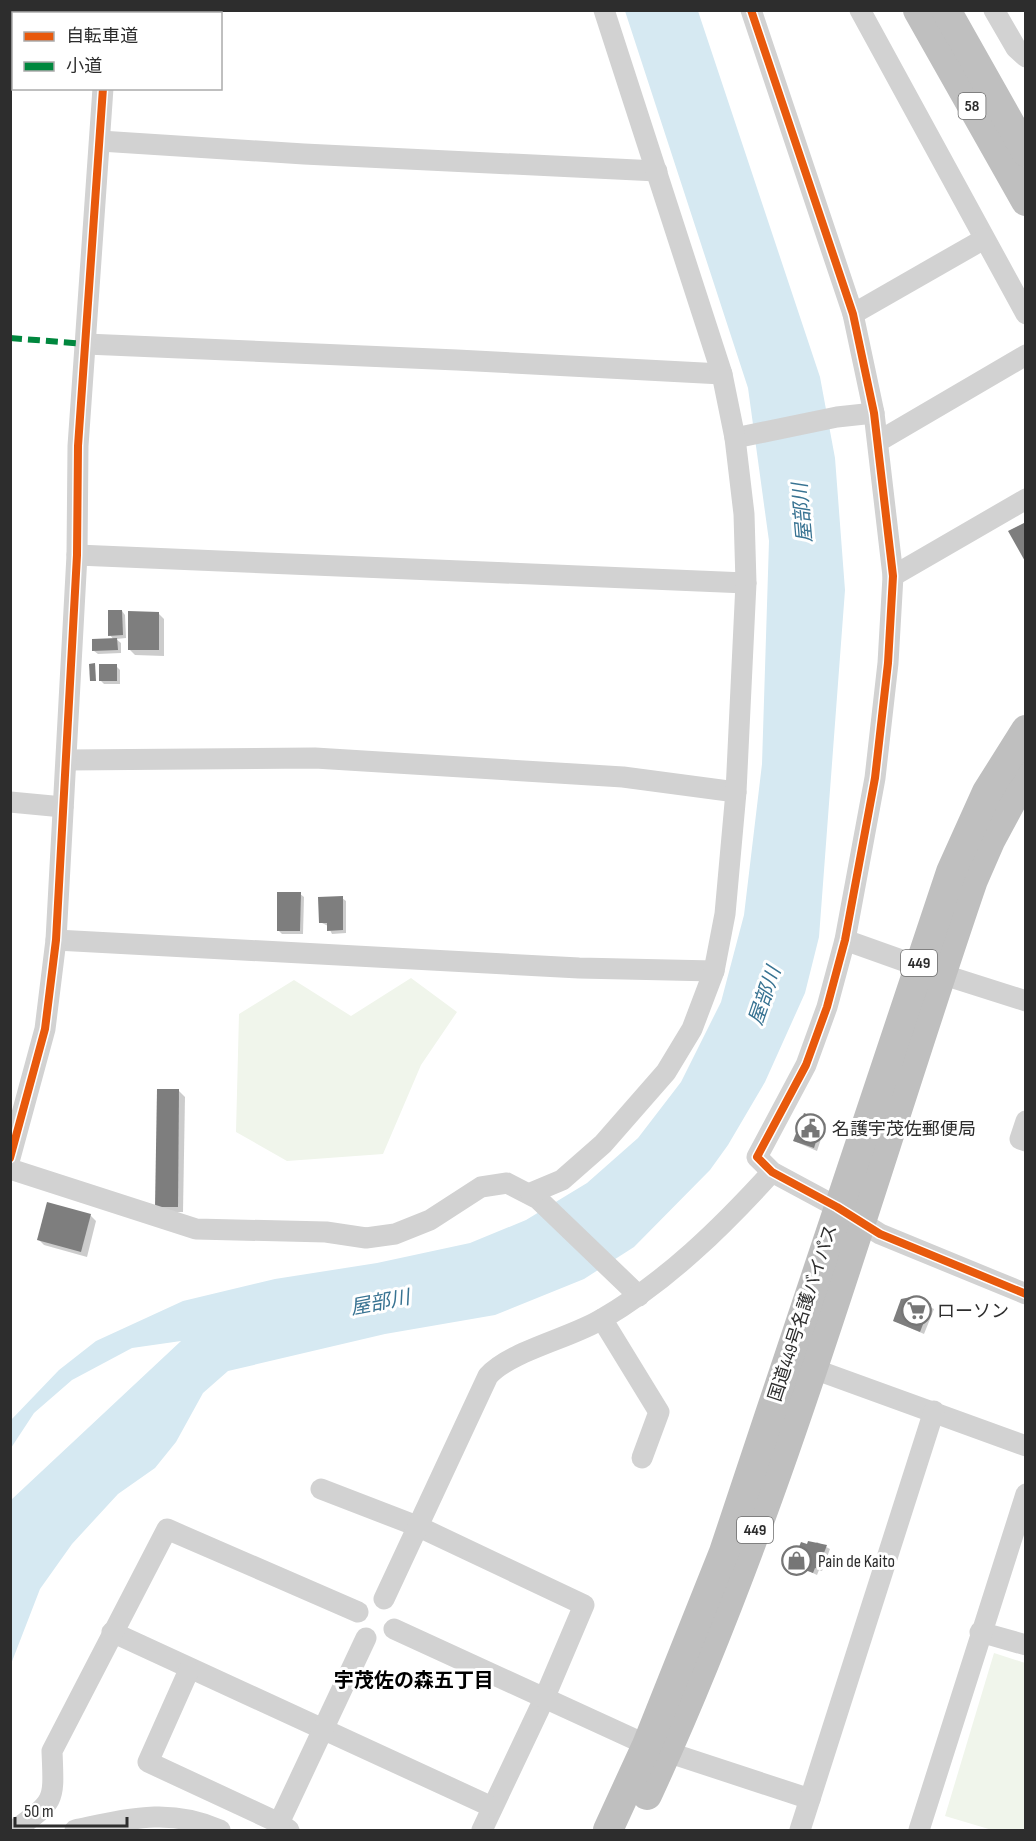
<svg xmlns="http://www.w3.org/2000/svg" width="1036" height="1841" font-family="'Sofia Sans Condensed','Noto Sans JP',sans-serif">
<rect width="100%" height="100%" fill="#fff"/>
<!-- green -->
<g fill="#f0f5eb">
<polygon points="411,978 457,1012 421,1065 383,1154 287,1161 236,1132 239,1014 294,980 351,1016"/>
<polygon points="994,1653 1025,1663 1025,1830 992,1830 945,1816"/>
</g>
<!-- water -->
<polygon fill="#d6e9f2" points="625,11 698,11 820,377 835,458 845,590 819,937 805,993 765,1082 728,1145 710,1170 634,1247 584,1279 495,1315 385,1334 228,1371 203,1393 176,1442 155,1468 118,1494 72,1544 40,1589 11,1664 11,1500 181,1341 132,1348 72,1380 34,1413 11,1448 11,1420 59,1370 96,1341 183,1301 275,1279 377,1263 470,1243 526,1220 587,1183 638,1138 681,1082 721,1002 744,915 762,764 769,541 748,388"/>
<!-- shadow -->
<g fill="#0003">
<polygon points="122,611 125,615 126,638 116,639 121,643 121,653 98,654 94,651 114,640 110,635"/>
<polygon points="159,614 164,619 164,656 135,655 129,649"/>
<polygon points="116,666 120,670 120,684 104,684 100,680"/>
<polygon points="300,894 304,897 303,934 282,934 278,930"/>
<polygon points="342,898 346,901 346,933 332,934 328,926 320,922"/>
<polygon points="179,1091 185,1097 183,1212 163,1212 157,1206"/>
<polygon points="822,1121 826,1124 817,1151 794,1141"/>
<polygon points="90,1215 96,1221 87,1257 44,1245 38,1239"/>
<polygon points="911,1298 934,1309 924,1334 894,1321"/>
<polygon points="817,1542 830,1549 822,1571 819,1570 817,1575 794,1564"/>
</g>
<!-- building -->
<g fill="#7e7e7e">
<polygon points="1026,522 1026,563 1008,531"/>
<polygon points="108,610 122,610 123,635 108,636"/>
<polygon points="128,611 159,612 159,650 128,650"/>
<polygon points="117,638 118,650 92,651 92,639"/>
<polygon points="95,663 96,681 90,681 89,664"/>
<rect x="99" y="664" width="18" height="17"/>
<polygon points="277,892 301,892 300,931 277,931"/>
<polygon points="343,896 343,930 327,931 327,923 319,923 318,897"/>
<polygon points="157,1089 179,1089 178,1207 155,1207"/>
<polygon points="804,1113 823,1120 814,1148 793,1141"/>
<polygon points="47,1202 91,1214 81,1252 37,1240"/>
<polygon points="911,1297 931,1304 920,1332 893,1321 901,1299"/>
<polygon points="808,1541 827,1545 818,1569 815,1568 813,1573 792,1565 801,1542 807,1544"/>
</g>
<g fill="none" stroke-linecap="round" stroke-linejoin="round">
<!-- minor -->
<g stroke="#d2d2d2" stroke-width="21">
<polyline points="91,10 92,14"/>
<polyline points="751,10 853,314 874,413 893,576 888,663 875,778 845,940 827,1007 806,1065 757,1157 772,1172 837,1207 880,1234 1026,1294"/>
<polyline points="860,10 1026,314"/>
<polyline points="994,10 1016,48 1026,57"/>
<polyline points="100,141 304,154 657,171"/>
<polyline points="853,314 984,239"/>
<polyline points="86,344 457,360 722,374"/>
<polyline points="735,438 837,417 874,413"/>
<polyline points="879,441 1026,355"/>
<polyline points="77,555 746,583"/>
<polyline points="893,576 1026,499"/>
<polyline points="68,760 315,758 623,777 736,792"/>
<polyline points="10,802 63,807"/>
<polyline points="56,940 579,968 714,971"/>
<polyline points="845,940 918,966"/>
<polyline points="941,974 1026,1001"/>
<polyline points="1026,1121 1020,1139 1026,1141"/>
<polyline points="10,1158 45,1029 56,940 77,555 78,446 103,88"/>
<polyline points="10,1169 196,1229 326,1232 366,1238 395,1234 430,1220 481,1187 507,1183 538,1199 639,1296"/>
<polyline points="531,1193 562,1180 603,1144 666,1072 692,1029 714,971 725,914 736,792 746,583 744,514 735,438 722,374 604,10"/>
<polyline points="602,1319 659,1412 642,1458"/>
<polyline points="811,1368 1026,1446"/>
<polyline points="321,1489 417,1526 584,1605 544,1699 482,1830"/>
<path d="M384 1599 488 1376C510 1351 571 1338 602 1319 667 1281 721 1228 772 1172"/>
<polyline points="394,1629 647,1745"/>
<polyline points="112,1632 492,1807"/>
<polyline points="980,1632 1026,1645"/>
<polyline points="189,1670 148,1762 279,1823 289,1830"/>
<polyline points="667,1752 810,1799"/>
<polyline points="279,1823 366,1638"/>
<path d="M15 1830C56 1800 54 1802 52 1751L167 1529 358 1612"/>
<path d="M75 1830C128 1819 169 1807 220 1830"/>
<polyline points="800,1830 934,1411"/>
<polyline points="919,1830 1026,1494"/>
</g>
<!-- highway -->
<g stroke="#bfbfbf" stroke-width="30">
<polyline points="918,10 1026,201"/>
<polyline points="946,10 1026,152"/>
<path d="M647 1795C783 1501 868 1186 973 880L990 841 1026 774"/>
<polyline points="608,1830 647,1745 724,1552 951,872 987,792 1026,730"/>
</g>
<!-- quiet -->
<polyline stroke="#00873e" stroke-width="6" stroke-dasharray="12 6" stroke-linecap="butt" points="10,338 86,344"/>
<defs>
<g id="cycleway">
<polyline points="751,10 853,314 874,413 893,576 888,663 875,778 845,940 827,1007 806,1065 757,1157 772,1172 837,1207 880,1234 1026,1294"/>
<polyline points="10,1158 45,1029 56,940 77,555 78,446 103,88"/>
</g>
</defs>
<!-- cycleway casing -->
<use href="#cycleway" stroke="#fff" stroke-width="11"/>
<!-- cycleway -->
<use href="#cycleway" stroke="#e8590c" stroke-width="8"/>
</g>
<!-- icons -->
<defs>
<symbol id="civic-ring" viewBox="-11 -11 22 22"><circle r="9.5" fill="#fff" stroke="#767676" stroke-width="1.5"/><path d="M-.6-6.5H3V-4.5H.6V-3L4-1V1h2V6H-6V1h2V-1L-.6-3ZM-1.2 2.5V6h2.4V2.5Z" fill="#767676"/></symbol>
<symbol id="supermarket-ring" viewBox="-11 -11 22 22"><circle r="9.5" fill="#fff" stroke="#767676" stroke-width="1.5"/><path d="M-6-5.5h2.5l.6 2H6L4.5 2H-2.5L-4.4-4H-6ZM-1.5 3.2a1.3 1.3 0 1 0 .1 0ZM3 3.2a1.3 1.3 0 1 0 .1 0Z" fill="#767676"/></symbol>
<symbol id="shop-ring" viewBox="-11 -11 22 22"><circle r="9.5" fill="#fff" stroke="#767676" stroke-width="1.5"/><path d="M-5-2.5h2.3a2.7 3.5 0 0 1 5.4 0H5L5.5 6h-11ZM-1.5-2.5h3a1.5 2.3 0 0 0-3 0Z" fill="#767676"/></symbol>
</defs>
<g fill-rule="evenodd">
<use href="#civic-ring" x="794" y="1112" width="33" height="33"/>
<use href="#supermarket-ring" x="900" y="1294" width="33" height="33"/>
<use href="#shop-ring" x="780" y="1544" width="33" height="33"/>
</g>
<g text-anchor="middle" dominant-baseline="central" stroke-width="6" stroke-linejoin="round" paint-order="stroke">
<!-- shield labels -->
<g fill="#fff" stroke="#6c6c6c" stroke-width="1.5">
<rect x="958.5" y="93" width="27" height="26" rx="4.5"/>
<rect x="901" y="950" width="36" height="26" rx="4.5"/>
<rect x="737" y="1517" width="36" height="26" rx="4.5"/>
</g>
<g font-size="16" font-weight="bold" fill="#2d2d2d">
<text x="972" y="106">58</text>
<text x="919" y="963">449</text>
<text x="755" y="1530">449</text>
</g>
<!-- poi labels -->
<g font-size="18" fill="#2d2d2d" stroke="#fff" text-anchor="start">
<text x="832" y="1129">名護宇茂佐郵便局</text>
<text x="937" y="1311">ローソン</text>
<text x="818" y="1561">Pain de Kaito</text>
</g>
<!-- street labels -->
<g font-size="18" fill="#2d2d2d" stroke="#fff">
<text transform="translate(803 1313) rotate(-72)">国道449号名護バイパス</text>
</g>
<!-- water labels -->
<g font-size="20" font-style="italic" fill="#387392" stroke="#fff">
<text transform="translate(803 513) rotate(-95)">屋部川</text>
<text transform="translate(765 996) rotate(-71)">屋部川</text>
<text transform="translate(380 1303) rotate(-11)">屋部川</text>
</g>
<!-- neighbourhood labels -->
<g font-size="20" font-weight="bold" fill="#000" stroke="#fff">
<text x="414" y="1681">宇茂佐の森五丁目</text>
</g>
</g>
<!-- border -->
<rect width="1036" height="1841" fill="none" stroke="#2d2d2d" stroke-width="24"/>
<!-- legend -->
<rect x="12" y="12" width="210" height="78" fill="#ffffff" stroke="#ababab" stroke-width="1.5"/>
<rect x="24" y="32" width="30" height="9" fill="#e8590c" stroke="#ababab" stroke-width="1.5"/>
<text x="66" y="42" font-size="18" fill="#2d2d2d">自転車道</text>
<rect x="24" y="62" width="30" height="9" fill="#00873e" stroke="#ababab" stroke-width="1.5"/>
<text x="66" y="72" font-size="18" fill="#2d2d2d">小道</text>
<!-- scale -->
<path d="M15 1817v9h112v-9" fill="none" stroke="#2d2d2d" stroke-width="3"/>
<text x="24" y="1817" font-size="18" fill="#2d2d2d" stroke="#ffffff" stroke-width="4.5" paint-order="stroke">50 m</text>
</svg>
